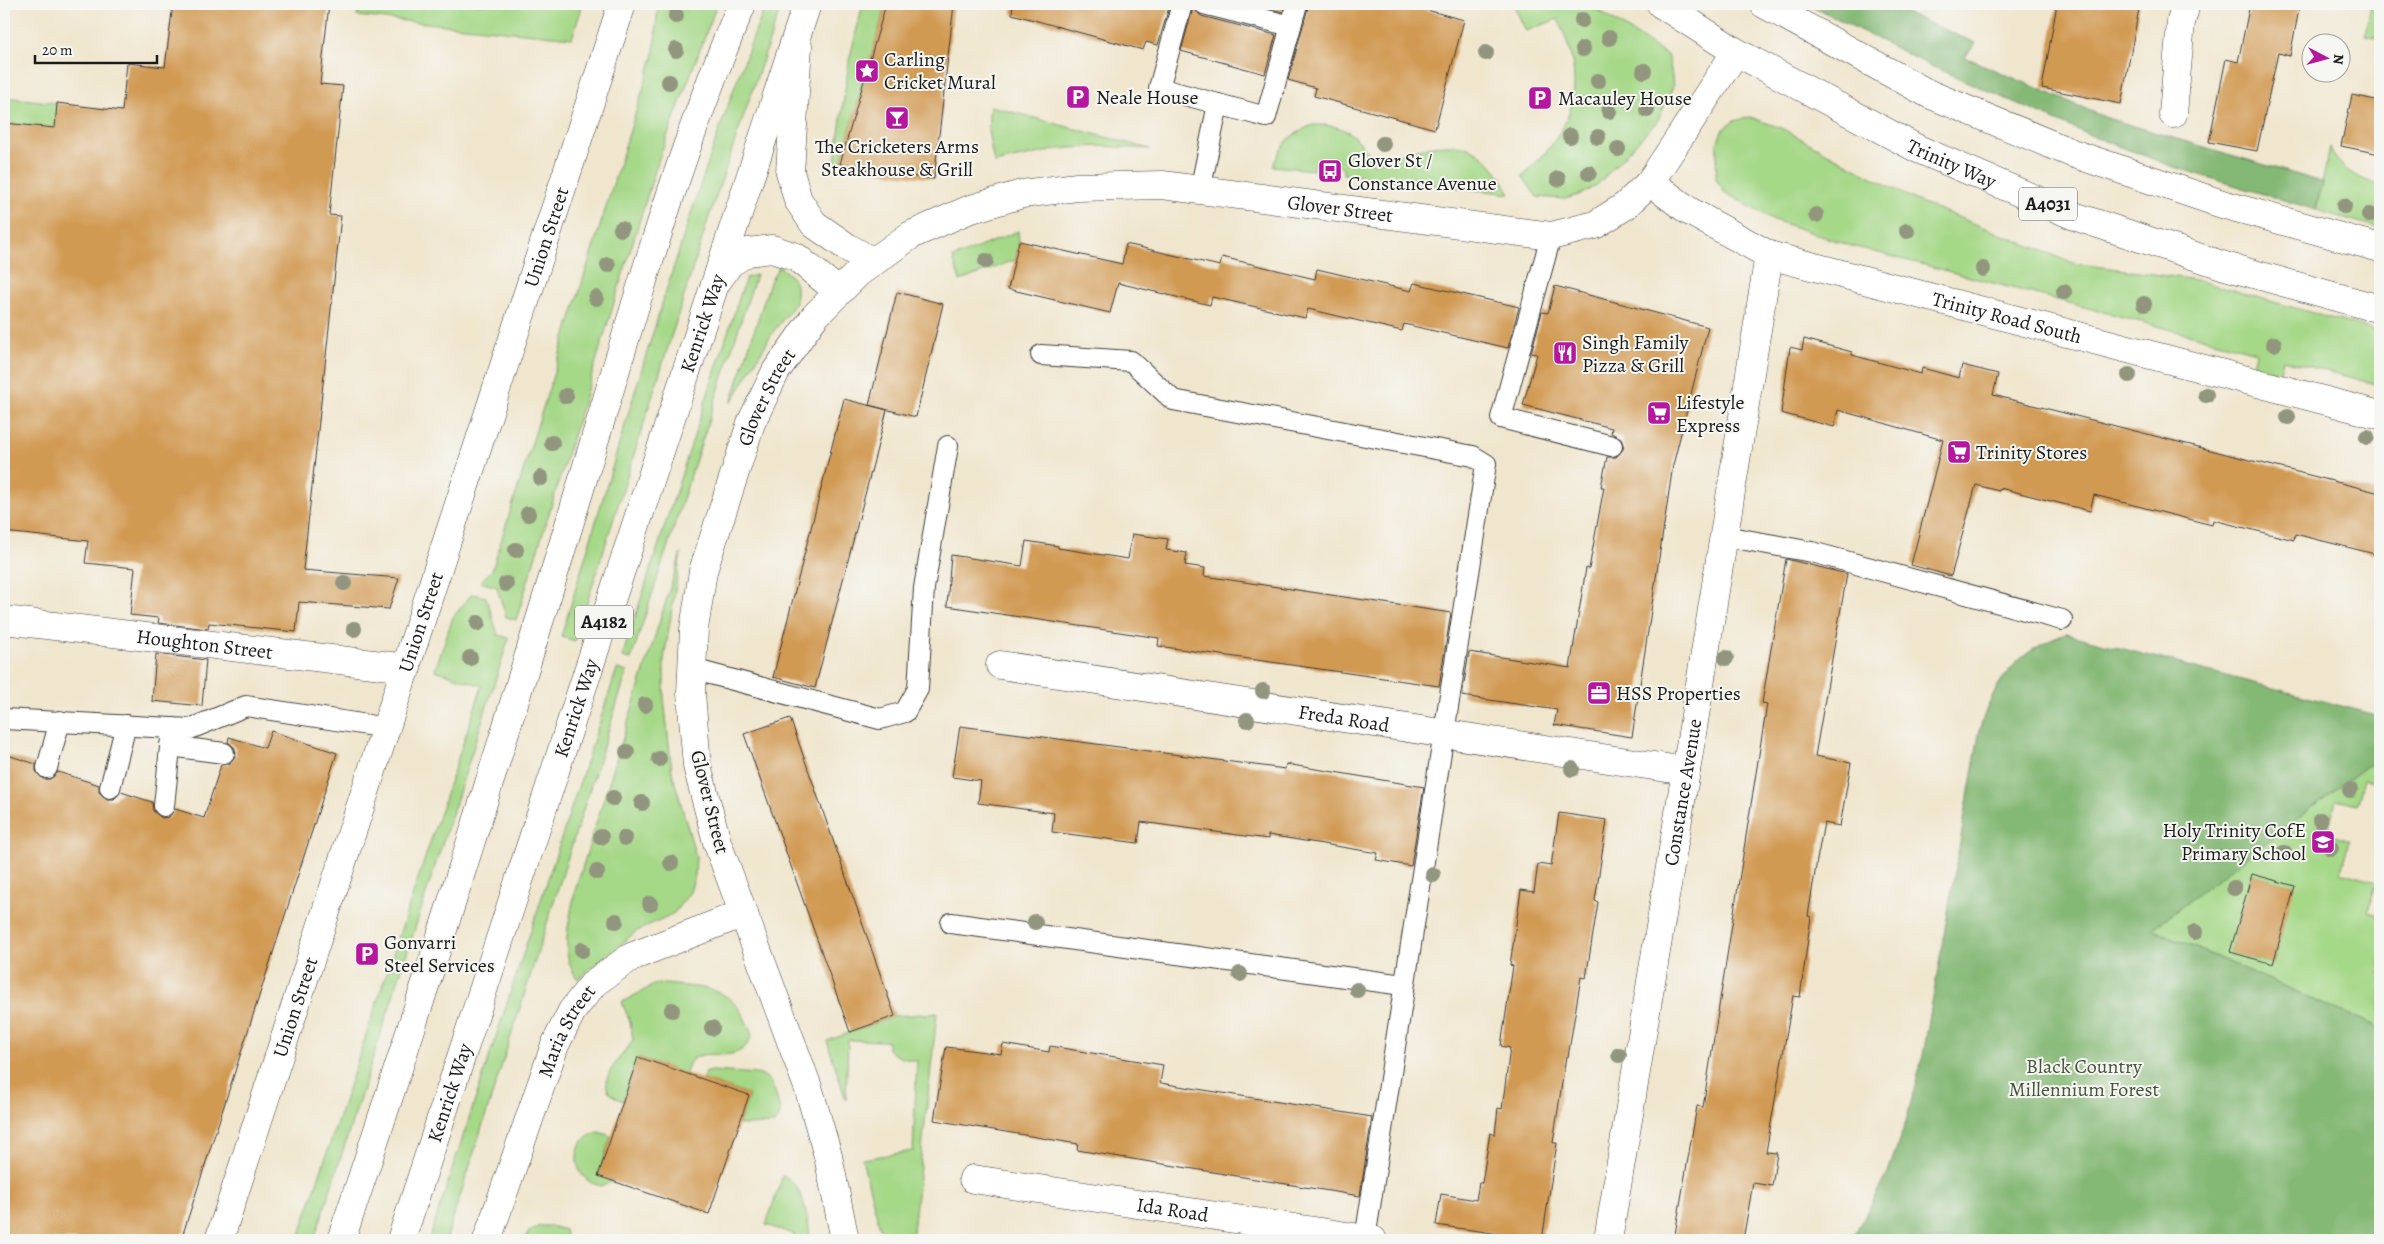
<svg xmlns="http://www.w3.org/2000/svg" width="2384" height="1244" font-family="Alegreya,serif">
<rect width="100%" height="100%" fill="#f6f6f2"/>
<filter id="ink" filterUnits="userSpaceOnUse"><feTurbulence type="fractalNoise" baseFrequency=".02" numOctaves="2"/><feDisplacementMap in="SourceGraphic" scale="10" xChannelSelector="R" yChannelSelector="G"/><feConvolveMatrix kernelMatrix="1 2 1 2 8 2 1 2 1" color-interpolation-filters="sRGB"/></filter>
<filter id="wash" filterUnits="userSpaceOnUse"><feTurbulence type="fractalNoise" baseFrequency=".0096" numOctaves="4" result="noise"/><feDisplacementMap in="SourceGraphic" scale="20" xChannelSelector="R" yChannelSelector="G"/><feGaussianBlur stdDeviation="1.12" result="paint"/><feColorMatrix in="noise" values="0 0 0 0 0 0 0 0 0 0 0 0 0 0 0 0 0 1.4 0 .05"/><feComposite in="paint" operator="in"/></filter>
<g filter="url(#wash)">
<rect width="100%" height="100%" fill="#f0e6ce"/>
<!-- green -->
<g fill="#a5d887" stroke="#607a52" fill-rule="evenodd">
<polygon points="358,4 583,4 572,38 357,16"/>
<polygon points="658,4 717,4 658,161 516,620 506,617 497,587 480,582 492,570 654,54"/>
<path d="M766 4H782L709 217 575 641 561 637C626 425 685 210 766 4Z"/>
<polygon points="863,4 886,4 840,164 835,162 849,61"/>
<path d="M1513 4H1588L1667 55 1671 69 1673 87 1658 120 1598 184 1582 194 1565 199 1537 197 1522 176C1576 128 1588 86 1558 19L1526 31Z"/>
<polygon points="2371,4 2380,4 2380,38 2365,35"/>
<polygon points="4,97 57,103 55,128 4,123"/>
<polygon points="990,106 1150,149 1098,146 1059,149 994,163 988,131"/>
<polygon points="1750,117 1781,128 1915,200 2073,263 2196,280 2380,332 2380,385 2283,360 2280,372 2253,366 2256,352 1848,245 1774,220 1724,192 1716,179 1717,145 1722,130 1734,121"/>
<path d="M1313 125C1346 124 1359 135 1373 164 1401 153 1449 135 1477 152 1492 161 1503 180 1510 194L1343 174V167L1314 164 1313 170 1273 166C1281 144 1292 133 1313 125Z"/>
<path d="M2330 147C2338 169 2358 179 2380 185V228L2316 210Z"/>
<polygon points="1018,231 1019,241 1015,260 960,281 953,258"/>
<polygon points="779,266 793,278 796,286 796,303 773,332 731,403 770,282"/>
<polygon points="756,275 631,659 622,657 743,286 746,278"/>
<path d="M681 553 664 659V698L672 772 696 857 695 875 690 892 674 913 637 931 578 979C558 956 570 919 575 891Z"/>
<polygon points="472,594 486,597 498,635 509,638 314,1240 298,1240 482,686 435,670 453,617"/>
<polygon points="617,669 627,672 446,1240 429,1240"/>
<path d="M2380 755V784L2364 779 2357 805 2336 800 2327 834 2349 840 2341 872 2380 883V888L2374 887 2368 912 2380 915V1028L2152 929ZM2252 874 2294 886 2273 964 2230 952Z"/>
<path d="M658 983C708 990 732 981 752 1035 740 1070 705 1043 690 1062 688 1065 687 1071 686 1074L638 1057 623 1101C585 1086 623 1058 633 1040L630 1022 622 1002Z"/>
<path d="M937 1013 912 1240H883L862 1159 913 1151 917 1061C905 1059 898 1058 888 1049V1041L848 1040 846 1100 827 1041 895 1016Z"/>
<path d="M713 1071C721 1072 760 1073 764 1076 772 1081 776 1093 778 1103 781 1112 781 1117 774 1124L739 1125 749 1095 703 1079 706 1072Z"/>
<path d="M599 1132 611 1136 598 1175 612 1181 603 1186C569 1182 569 1138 599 1132Z"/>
<path d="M783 1175C806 1188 806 1216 811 1240H793L794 1234 766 1225Z"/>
<polygon points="539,1226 550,1226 565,1230 567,1240 524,1240 529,1232"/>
</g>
<!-- forest -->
<g fill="#84b874" stroke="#506a48">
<polygon points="1808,4 1885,4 1976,43 1965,57 2107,118 2322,182 2316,210 2174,167 2087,134 1933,67"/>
<path d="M2066 634 2380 716V756L2152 929 2380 1028V1240H1851L1886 1178 1907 1118 1923 1055 1980 728C1995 679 2017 651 2066 634Z"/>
</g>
<g id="blocks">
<!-- building -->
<g fill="#d19a53">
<polygon points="173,4 329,4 320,84 343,86 329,215 341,216 303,570 399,578 389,609 299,602 296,632 209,623 208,629 158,623 159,618 130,615 135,568 85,563 88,541 4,532 4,123 55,128 57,103 122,111 127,63 165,67"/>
<polygon points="886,4 954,4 934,179 884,173 840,164"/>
<polygon points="1013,4 1170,4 1158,45 1146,42 1143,50 1012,14"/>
<polygon points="1251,4 1285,4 1283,12"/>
<polygon points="1309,4 1404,4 1464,20 1435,129 1314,96 1316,88 1288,80"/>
<polygon points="2057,4 2140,4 2121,104 2042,88"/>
<polygon points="2250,4 2300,4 2290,56 2278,53 2257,151 2209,142 2226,59 2238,62"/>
<polygon points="1193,8 1201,16 1276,35 1265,74 1181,51"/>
<polygon points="2352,95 2380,101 2380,154 2341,146"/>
<polygon points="1019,241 1122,264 1126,244 1220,266 1222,257 1315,279 1317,269 1411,291 1414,283 1519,307 1508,348 1404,324 1402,331 1308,309 1305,318 1212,297 1210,305 1118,283 1110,313 1008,289"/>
<polygon points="1555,286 1708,327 1673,465 1632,737 1554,725 1557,710 1462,696 1469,652 1570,668 1586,568 1589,569 1604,487 1601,487 1607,457 1616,457 1624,448 1621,438 1611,433 1612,428 1523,405 1537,354 1531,353 1542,312 1548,313"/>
<polygon points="897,292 943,304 916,417 869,405"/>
<polygon points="1804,339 1852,352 1852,355 1921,374 1922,368 1959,378 1962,365 1998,374 1993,395 2380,493 2380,532 2375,554 2295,534 2294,540 2213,520 2212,525 2094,495 2090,511 2000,488 1999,491 1976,485 1951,576 1911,565 1943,440 1838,410 1834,427 1781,413 1790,347 1802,350"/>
<polygon points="844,399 887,410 815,688 773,677"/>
<polygon points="1132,534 1168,539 1166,550 1187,553 1185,565 1205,568 1204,576 1451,613 1439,686 1158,646 1159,638 947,606 951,555 1022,566 1026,541 1058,546 1058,548 1128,559"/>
<polygon points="1786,559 1847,574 1815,756 1851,763 1840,826 1824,823 1817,860 1808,916 1811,917 1800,997 1793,996 1766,1152 1777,1153 1772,1186 1753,1183 1743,1240 1674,1240 1697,1106 1703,1107 1767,704 1762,703"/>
<polygon points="156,654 206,660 202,706 152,701"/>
<polygon points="790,718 895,1016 850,1032 744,734"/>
<polygon points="960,726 1285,769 1286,764 1424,787 1411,866 1376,860 1378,853 1268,835 1268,839 1141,822 1138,843 1052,832 1054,813 978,803 981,781 952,777"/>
<polygon points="271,731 337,753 181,1240 4,1240 4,754 36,764 36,771 43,779 50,779 58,772 99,785 99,792 107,799 114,799 121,792 152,802 153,811 162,818 169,817 175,809 204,818 221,765 229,764 236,755 235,748 228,742 229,737 265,748"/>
<polygon points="1559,813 1607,820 1595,901 1598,902 1586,978 1581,977 1568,1057 1566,1056 1553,1143 1557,1143 1542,1240 1436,1225 1441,1194 1476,1200 1479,1183 1482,1183 1490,1133 1495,1134 1498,1108 1502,1109 1510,1048 1501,1046 1513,966 1510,965 1521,890 1534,892 1538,864 1551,866"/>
<polygon points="2252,874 2295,886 2273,964 2230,952"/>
<polygon points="1003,1044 1049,1052 1050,1046 1163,1065 1160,1083 1372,1117 1360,1196 1077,1150 1078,1144 934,1120 946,1047 1001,1054"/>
<polygon points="638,1057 749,1095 709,1214 598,1176"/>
</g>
</g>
</g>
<g filter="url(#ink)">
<use href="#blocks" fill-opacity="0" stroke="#3c3a37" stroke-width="1"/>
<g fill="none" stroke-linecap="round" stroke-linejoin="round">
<defs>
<g id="lane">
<polyline points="1182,4 1159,88 1266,117 1297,4"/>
<polyline points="1204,4 1291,26"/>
<polyline points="1200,191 1218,104"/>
<polyline points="1551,236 1501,418 1612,446"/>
<polyline points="1041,355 1131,361 1173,400 1473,456 1486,464 1365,1239"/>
<polyline points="1724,536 1812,552 2062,620"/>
<polyline points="692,669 880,719 905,712 918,689 924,588 948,446"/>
<polyline points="4,719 190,729 246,706 387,728"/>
<polyline points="170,746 224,753"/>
<polyline points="47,768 60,721"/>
<polyline points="110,788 126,725"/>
<polyline points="164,806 172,728"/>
<polyline points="951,923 1403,985"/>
</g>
<g id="street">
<polyline points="798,46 790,172 798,200 814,224 847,247 873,262"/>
<polyline points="2173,114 2181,22 2186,4"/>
<path id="s1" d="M1650 182 1689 211 1769 255 2380 415"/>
<polyline points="716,283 730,263 748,252 772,249 796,257 839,292"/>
<path id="s2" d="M4 620 407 668"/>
<path id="s3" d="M1000 665 1686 771"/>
<path id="s4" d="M973 1179 1373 1240"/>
<path id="s5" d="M219 1240 622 4"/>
<path id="s6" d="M487 1240 555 1045 572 1011 594 983 631 957 744 913"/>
<path id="s7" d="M845 1240 828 1156 809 1090 717 842 697 766 691 693 694 629 703 571 751 423 776 371 815 316 858 273 911 235 968 210 1022 194 1077 187 1162 185 1551 236 1595 225 1625 206 1650 182 1736 52"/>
<path id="s8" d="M1608 1240 1686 771 1769 255"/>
</g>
<g id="primary">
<path id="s9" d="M1661 4 1736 52 1918 149 2077 217 2225 266 2380 309"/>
<polyline points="1764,4 1929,94 2072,153 2222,204 2380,248"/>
<path d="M341 1240C423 999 498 756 573 512 625 342 672 168 742 4"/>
<path id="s10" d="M401 1240 807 4"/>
</g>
</defs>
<!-- lane casing -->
<use href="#lane" stroke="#3c3a37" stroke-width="22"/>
<!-- street casing -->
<use href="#street" stroke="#3c3a37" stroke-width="29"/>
<!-- primary casing -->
<use href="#primary" stroke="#3c3a37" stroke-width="29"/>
<!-- lane -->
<use href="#lane" stroke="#fff" stroke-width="20"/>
<!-- street -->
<use href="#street" stroke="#fff" stroke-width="28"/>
<!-- primary -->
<use href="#primary" stroke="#fff" stroke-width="28"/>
</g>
<!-- trees -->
<g fill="#92967e">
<circle cx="676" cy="16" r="8"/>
<circle cx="1582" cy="20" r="8"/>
<circle cx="1609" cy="38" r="8"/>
<circle cx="1583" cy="49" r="8"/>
<circle cx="676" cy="50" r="8"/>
<circle cx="1486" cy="53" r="8"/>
<circle cx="1644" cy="71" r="8"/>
<circle cx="1598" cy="81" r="8"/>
<circle cx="669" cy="82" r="8"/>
<circle cx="1647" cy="110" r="8"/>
<circle cx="1609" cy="111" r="8"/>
<circle cx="1570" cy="136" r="8"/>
<circle cx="1598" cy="137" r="8"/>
<circle cx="1383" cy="144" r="8"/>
<circle cx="1618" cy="149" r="8"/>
<circle cx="1589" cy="173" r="8"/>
<circle cx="1558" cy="179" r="8"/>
<circle cx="2344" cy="206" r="8"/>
<circle cx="1816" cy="215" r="8"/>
<circle cx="2369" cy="215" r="8"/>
<circle cx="621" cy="229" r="8"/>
<circle cx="1907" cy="231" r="8"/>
<circle cx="986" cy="261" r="8"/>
<circle cx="608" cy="265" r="8"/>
<circle cx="1983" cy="269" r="8"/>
<circle cx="2064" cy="292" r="8"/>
<circle cx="596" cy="298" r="8"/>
<circle cx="2144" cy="304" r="8"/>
<circle cx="2274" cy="344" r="8"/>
<circle cx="2129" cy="375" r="8"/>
<circle cx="2206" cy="395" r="8"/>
<circle cx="566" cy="396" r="8"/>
<circle cx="2288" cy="417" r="8"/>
<circle cx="2367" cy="437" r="8"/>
<circle cx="552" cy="443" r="8"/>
<circle cx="541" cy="478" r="8"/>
<circle cx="528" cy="514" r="8"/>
<circle cx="516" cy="550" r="8"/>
<circle cx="344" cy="583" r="8"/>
<circle cx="506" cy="584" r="8"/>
<circle cx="478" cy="623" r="8"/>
<circle cx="354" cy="629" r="8"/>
<circle cx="470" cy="658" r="8"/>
<circle cx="1726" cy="658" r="8"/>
<circle cx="1263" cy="691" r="8"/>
<circle cx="645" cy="705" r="8"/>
<circle cx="1247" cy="720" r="8"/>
<circle cx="627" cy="752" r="8"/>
<circle cx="659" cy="759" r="8"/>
<circle cx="1572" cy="769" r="8"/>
<circle cx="2350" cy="790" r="8"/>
<circle cx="613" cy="798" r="8"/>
<circle cx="642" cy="803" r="8"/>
<circle cx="2320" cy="820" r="8"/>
<circle cx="601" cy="837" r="8"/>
<circle cx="625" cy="838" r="8"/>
<circle cx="2331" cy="848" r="8"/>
<circle cx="2284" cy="853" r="8"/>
<circle cx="671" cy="863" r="8"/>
<circle cx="597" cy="872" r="8"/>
<circle cx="1433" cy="875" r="8"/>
<circle cx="2234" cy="888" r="8"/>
<circle cx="650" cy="904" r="8"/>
<circle cx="616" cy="921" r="8"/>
<circle cx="1035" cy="922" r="8"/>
<circle cx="2195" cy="932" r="8"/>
<circle cx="582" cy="950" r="8"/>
<circle cx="1240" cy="974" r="8"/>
<circle cx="1357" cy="990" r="8"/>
<circle cx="672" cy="1010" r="8"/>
<circle cx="712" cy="1028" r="8"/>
<circle cx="1619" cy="1055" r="8"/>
</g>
</g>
<!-- icons -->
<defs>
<symbol id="sight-square" viewBox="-11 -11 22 22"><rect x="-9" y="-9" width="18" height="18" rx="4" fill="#b5179e" stroke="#f6f6f2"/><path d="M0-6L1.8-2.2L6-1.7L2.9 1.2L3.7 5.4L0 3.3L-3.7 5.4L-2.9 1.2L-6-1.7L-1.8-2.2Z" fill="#fff"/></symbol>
<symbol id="parking-square" viewBox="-11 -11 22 22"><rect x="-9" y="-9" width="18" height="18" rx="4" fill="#b5179e" stroke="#f6f6f2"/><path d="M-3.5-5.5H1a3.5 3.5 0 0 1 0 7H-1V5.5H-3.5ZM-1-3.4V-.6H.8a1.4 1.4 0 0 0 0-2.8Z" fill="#fff"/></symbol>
<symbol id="bar-square" viewBox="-11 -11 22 22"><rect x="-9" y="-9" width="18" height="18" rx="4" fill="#b5179e" stroke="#f6f6f2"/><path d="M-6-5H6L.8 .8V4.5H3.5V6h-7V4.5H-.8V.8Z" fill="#fff"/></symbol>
<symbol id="bus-square" viewBox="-11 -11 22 22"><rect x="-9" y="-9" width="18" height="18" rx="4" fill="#b5179e" stroke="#f6f6f2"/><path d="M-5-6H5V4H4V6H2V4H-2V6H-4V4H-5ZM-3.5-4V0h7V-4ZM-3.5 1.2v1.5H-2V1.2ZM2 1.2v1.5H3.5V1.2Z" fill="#fff"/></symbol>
<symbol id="restaurant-square" viewBox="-11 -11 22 22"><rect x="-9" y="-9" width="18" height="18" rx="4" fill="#b5179e" stroke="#f6f6f2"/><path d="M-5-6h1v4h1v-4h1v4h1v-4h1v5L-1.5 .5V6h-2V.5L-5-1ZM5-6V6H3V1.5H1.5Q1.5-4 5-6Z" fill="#fff"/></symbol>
<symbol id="supermarket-square" viewBox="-11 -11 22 22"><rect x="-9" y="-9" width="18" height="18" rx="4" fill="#b5179e" stroke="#f6f6f2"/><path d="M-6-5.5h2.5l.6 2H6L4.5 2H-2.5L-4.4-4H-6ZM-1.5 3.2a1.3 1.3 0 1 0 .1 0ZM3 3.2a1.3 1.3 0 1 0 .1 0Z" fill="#fff"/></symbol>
<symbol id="office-square" viewBox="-11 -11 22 22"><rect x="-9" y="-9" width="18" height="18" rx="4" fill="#b5179e" stroke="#f6f6f2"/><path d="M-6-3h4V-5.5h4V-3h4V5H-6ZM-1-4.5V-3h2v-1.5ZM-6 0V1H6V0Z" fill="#fff"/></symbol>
<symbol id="school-square" viewBox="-11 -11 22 22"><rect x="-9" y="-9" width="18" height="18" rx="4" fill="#b5179e" stroke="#f6f6f2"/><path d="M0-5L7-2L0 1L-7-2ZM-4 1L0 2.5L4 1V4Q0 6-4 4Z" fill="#fff"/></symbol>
</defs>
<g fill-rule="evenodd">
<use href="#sight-square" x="853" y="57" width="28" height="28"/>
<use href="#parking-square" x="1064" y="83" width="28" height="28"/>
<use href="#parking-square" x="1526" y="84" width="28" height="28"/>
<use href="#bar-square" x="883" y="104" width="28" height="28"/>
<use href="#bus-square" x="1316" y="157" width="28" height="28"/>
<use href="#restaurant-square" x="1551" y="339" width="28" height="28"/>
<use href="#supermarket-square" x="1645" y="399" width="28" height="28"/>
<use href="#supermarket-square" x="1945" y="438" width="28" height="28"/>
<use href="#office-square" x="1585" y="679" width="28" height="28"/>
<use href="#school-square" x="2309" y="828" width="28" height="28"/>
<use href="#parking-square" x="353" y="940" width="28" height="28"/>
</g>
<g text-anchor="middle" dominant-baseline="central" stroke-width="4" stroke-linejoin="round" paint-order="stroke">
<!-- shield labels -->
<g fill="#f6f6f2" stroke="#5d5d5c" stroke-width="1">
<rect x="2019" y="187.5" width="58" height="33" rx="4"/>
<rect x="575" y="605.5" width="58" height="33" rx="4"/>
</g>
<g font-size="19" font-weight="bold" fill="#1c1c1c">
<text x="2048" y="204">A4031</text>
<text x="604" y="622">A4182</text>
</g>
<!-- poi labels -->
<g font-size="20" fill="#1c1c1c" stroke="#f6f6f2" text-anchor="start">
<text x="884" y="59">Carling<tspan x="884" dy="23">Cricket Mural</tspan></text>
<text x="1096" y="97">Neale House</text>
<text x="1558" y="98">Macauley House</text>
<text x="897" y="146" text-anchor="middle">The Cricketers Arms<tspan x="897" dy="23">Steakhouse &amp; Grill</tspan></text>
<text x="1348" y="160">Glover St /<tspan x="1348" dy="23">Constance Avenue</tspan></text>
<text x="1582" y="342">Singh Family<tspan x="1582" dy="23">Pizza &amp; Grill</tspan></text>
<text x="1676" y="402">Lifestyle<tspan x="1676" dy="23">Express</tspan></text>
<text x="1976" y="452">Trinity Stores</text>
<text x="1616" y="693">HSS Properties</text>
<text x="2306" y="830" text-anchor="end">Holy Trinity CofE<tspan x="2306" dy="23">Primary School</tspan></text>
<text x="384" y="942">Gonvarri<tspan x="384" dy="23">Steel Services</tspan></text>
</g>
<!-- street labels -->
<g font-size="20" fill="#1c1c1c" stroke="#f6f6f2">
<text stroke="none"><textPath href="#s9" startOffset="332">Trinity Way</textPath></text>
<text stroke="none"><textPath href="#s7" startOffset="1539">Glover Street</textPath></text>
<text stroke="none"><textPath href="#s5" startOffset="1055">Union Street</textPath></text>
<text stroke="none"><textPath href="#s1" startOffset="386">Trinity Road South</textPath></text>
<text stroke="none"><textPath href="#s10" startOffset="965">Kenrick Way</textPath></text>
<text stroke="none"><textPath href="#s7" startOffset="879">Glover Street</textPath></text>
<text stroke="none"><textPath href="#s5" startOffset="650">Union Street</textPath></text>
<text stroke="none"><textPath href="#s2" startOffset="202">Houghton Street</textPath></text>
<text stroke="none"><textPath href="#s10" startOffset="560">Kenrick Way</textPath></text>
<text stroke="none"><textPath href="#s3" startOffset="348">Freda Road</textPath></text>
<text stroke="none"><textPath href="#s8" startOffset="454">Constance Avenue</textPath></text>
<text transform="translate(710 802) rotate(76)">Glover Street</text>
<text stroke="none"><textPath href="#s5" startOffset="245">Union Street</textPath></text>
<text stroke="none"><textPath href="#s6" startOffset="224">Maria Street</textPath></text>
<text stroke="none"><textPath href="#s10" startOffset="155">Kenrick Way</textPath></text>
<text stroke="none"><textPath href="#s4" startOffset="202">Ida Road</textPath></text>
</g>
<!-- park labels -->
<g font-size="20" fill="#45543c" stroke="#f6f6f2">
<text x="2084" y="1066">Black Country<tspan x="2084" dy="23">Millennium Forest</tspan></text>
</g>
</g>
<!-- margin -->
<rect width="2384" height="1244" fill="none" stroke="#f6f6f2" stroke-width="20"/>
<!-- north arrow -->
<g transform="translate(2326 58) rotate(96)"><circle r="24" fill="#f6f6f2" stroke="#9f9f9c"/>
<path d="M0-4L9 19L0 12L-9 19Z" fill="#b5179e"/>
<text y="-8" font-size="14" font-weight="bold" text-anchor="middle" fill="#1c1c1c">N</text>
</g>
<!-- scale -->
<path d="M35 55v8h122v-8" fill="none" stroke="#1c1c1c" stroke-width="2.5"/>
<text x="42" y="55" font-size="15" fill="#1c1c1c" stroke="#f6f6f2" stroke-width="4" paint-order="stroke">20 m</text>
</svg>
